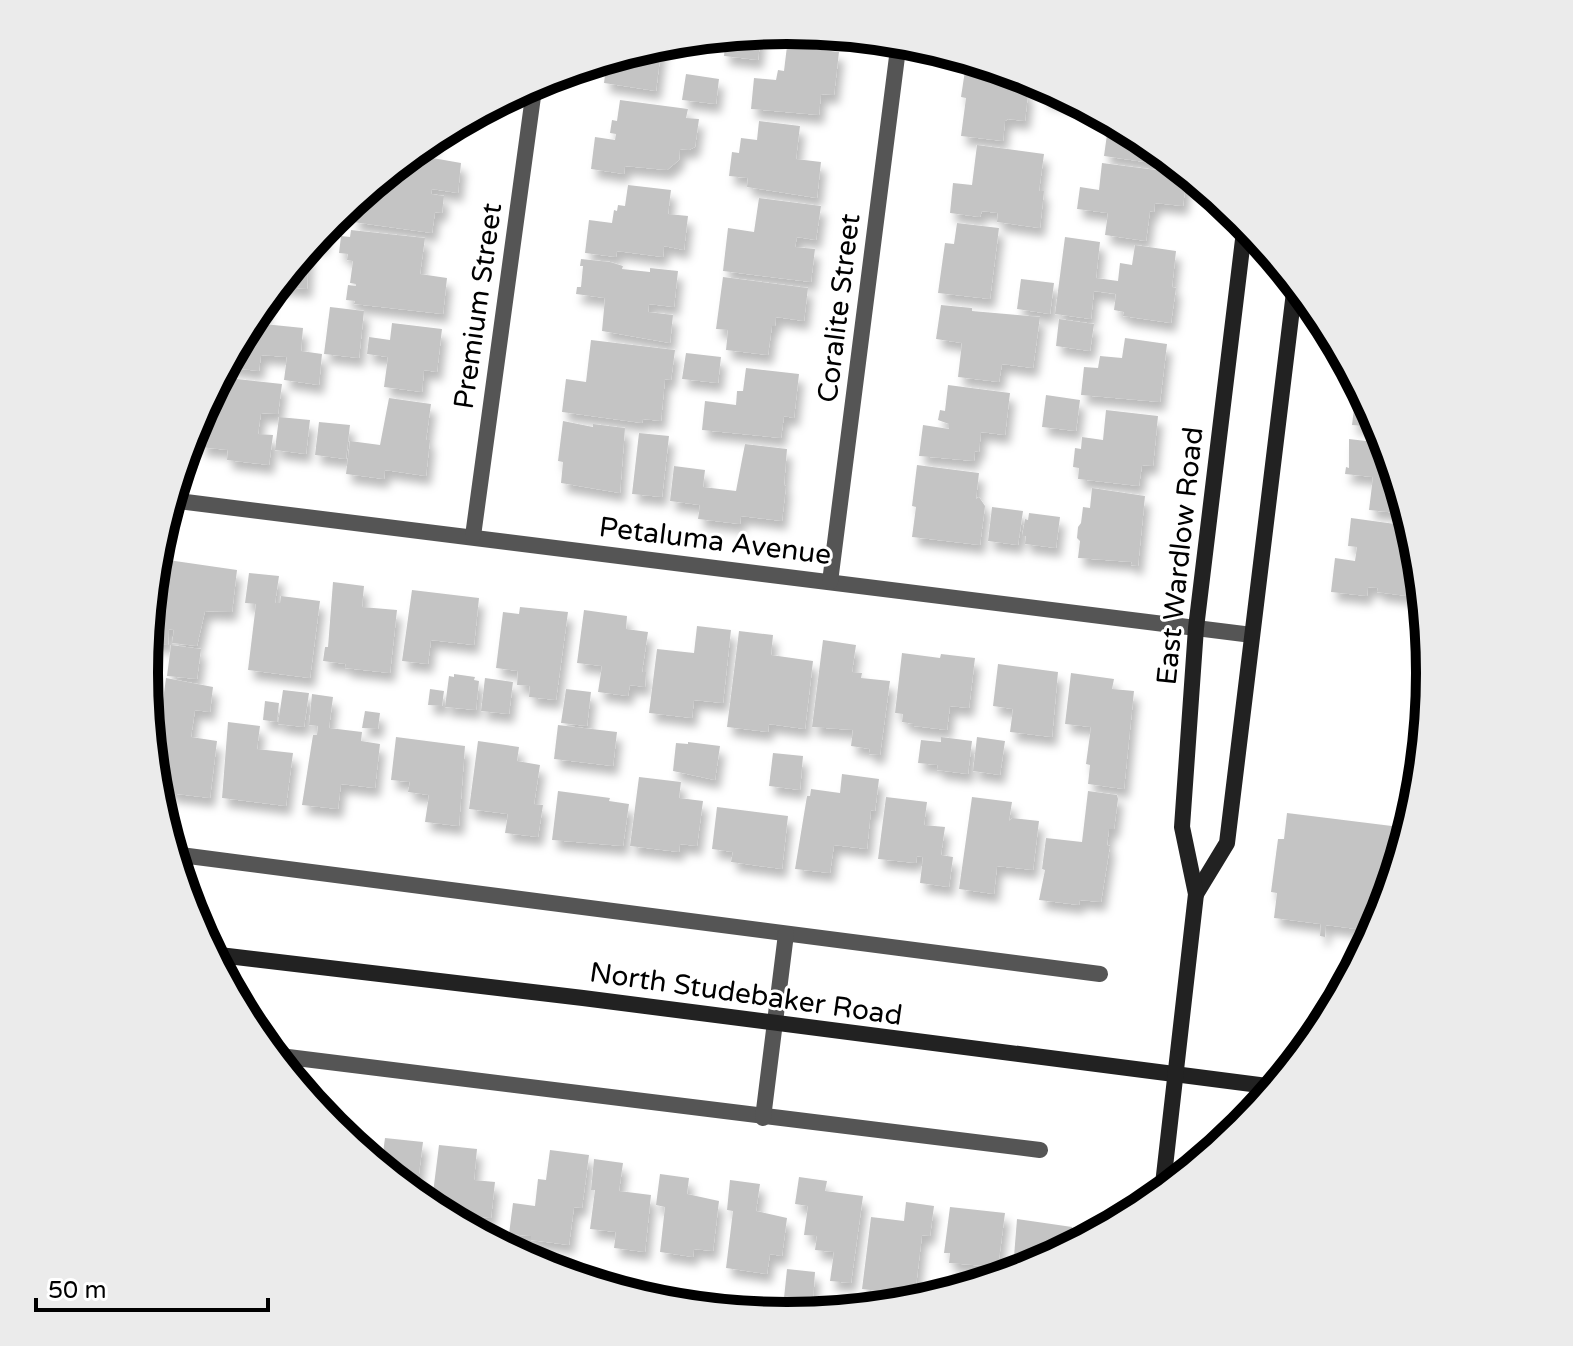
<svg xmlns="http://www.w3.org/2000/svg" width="1573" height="1346" font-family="'Varela Round',sans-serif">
<defs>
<filter id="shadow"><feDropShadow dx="5" dy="9" stdDeviation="4" flood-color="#0004"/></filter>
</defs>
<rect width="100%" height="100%" fill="#fff"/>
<!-- building -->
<g fill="#c4c4c4" filter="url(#shadow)">
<polygon points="753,33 761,34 758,60 724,56 726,36"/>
<polygon points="662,42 656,91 604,83 607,59"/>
<polygon points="787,46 839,52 834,95 821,94 819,115 751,109 754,78 776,80 778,70 784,71"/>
<polygon points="966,64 994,67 1013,73 1013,77 1017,78 1028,94 1025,121 1008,119 1005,121 1003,141 961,136 966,98 961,97"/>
<polygon points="686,74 719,79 716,104 682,100"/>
<polygon points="1045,86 1077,103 1043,99"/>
<polygon points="620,100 688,109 686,118 699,119 695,147 689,150 680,149 679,160 667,170 625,166 624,174 591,169 595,137 615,140 616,134 610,133 612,120 617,121"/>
<polygon points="1109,120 1144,139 1166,157 1165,165 1104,156"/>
<polygon points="759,121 800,126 796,159 821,162 817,198 747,187 748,178 729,176 732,152 739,153 741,138 757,140"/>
<polygon points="434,136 432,148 420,146 430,138"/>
<polygon points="977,145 1044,154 1039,191 1044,191 1040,228 997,222 998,213 982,211 980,217 950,213 953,183 972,185"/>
<polygon points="410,154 461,163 458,193 432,189 431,194 444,196 442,213 435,212 432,233 353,222 356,198 363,197 364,192"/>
<polygon points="1102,163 1187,174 1183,206 1155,203 1154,212 1150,211 1146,241 1105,235 1108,213 1077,209 1080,187 1099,190"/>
<polygon points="628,185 671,190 668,214 688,216 684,250 664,246 663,257 617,251 616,257 585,253 589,220 612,223 614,210 617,211 618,205 625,206"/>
<polygon points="759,198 821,206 816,240 797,237 795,247 815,249 811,282 723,271 728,228 754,232"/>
<polygon points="957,223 999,228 990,299 938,293 945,243 954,244"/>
<polygon points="326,226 323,245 311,244 315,239"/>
<polygon points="351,230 425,238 420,274 447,278 443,314 354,304 355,301 346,300 348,285 356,286 356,284 350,283 353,261 347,260 348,254 339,253 341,236 350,237"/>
<polygon points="1065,237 1100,242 1096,278 1118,281 1120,263 1132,265 1135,245 1176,251 1172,287 1176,288 1171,323 1123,316 1124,312 1114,310 1116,294 1094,291 1091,319 1055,314"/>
<polygon points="309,247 307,289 277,286 299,259"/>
<polygon points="581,259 610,262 623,266 622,269 650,272 650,268 678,271 674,307 649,304 648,312 673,315 670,343 602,331 605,298 576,294 577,287 581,287 583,266 580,266"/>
<polygon points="723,277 808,288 804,321 776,317 775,326 772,326 768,355 726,350 728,330 716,329"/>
<polygon points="1021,279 1054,283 1050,314 1017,309"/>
<polygon points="267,297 264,324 303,328 301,351 322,354 319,385 284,380 287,357 261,355 259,371 225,367 252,315"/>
<polygon points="941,305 972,308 972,311 1040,317 1033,368 1002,364 999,382 958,377 962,343 936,339"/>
<polygon points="330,307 364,311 359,358 324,354"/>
<polygon points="1059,319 1094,324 1090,351 1056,346"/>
<polygon points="392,323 442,329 437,372 424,370 422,392 384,387 388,357 367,354 369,337 390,340"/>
<polygon points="1125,338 1167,344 1160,402 1081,395 1084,367 1098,368 1100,356 1122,358"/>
<polygon points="591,340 675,350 671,380 665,379 661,421 643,419 642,423 562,412 566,379 586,382"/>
<polygon points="686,353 721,357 718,383 682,379"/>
<polygon points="746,368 799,374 794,418 784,416 781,438 702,430 705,401 736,405 737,391 743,391"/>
<polygon points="219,377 282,384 278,414 261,413 258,434 273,435 269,465 227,460 228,450 200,447 204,416 198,416"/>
<polygon points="1357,383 1381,427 1381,428 1352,425"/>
<polygon points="948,385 1010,393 1005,435 981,432 979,452 975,451 974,461 919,456 923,425 949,429 949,424 938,420 940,410 945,411"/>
<polygon points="1046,395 1080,400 1076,431 1042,427"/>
<polygon points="389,398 431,404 426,440 430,440 426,476 385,470 384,479 346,474 350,441 380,445"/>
<polygon points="1106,410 1158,416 1153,466 1142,465 1139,486 1078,479 1079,468 1073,467 1075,448 1081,449 1082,437 1103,440"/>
<polygon points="279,417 310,420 306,454 275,450"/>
<polygon points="563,421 593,427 593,424 625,428 620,493 561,483 563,462 558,461"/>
<polygon points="319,422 350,425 346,459 315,455"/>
<polygon points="639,433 669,436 662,497 632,494"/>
<polygon points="1349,439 1383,443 1382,447 1387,447 1407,514 1369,510 1373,477 1345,474 1346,467 1349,468"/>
<polygon points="745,444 787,449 784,485 786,486 782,521 741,516 740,524 698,519 700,505 670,501 674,466 705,470 703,487 736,491"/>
<polygon points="917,465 979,473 976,499 979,497 985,506 980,545 912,537 916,507 912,506"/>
<polygon points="1092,488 1145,496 1138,566 1131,565 1132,562 1078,558 1080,541 1077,538 1078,527 1081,523 1083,507 1090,508"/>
<polygon points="992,507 1023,511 1018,545 988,541"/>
<polygon points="1029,513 1060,517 1056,548 1025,544 1026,536 1022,536 1025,519 1028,520"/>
<polygon points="1351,518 1410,526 1417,548 1422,598 1377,592 1378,588 1368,587 1367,596 1331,592 1335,558 1355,561 1357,547 1348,546"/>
<polygon points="168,560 237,570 232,612 205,611 197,646 172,643 174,630 169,629 168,645 148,643 154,592 167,593"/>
<polygon points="249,573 279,576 275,603 280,603 281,596 320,601 310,678 248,670 256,604 245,603"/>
<polygon points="333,582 364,586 362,607 397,610 390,673 345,668 346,664 323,661 325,647 328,647"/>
<polygon points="412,590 479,598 474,645 431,640 428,664 402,661"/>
<polygon points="520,607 568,612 556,700 529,697 530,686 517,685 518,671 496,668 503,612 519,614"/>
<polygon points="584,610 627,616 626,629 648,632 642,672 646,672 645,687 630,685 628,696 598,692 602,666 577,663"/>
<polygon points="697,626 731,630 723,703 694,700 692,718 649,713 657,649 694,653"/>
<polygon points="739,631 773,635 771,655 813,661 805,729 769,724 768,732 727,727"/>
<polygon points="823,640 856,645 852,672 862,673 861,678 890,681 880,755 869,754 870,749 851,746 853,730 812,727"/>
<polygon points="171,645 201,649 197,679 167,676"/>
<polygon points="902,653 940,658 941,654 975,658 969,708 950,706 947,730 914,726 914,724 902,722 903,714 895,713"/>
<polygon points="998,664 1058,672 1052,737 1010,732 1013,709 993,706"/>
<polygon points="1071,673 1114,679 1112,689 1134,691 1124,789 1088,784 1090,765 1086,764 1091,727 1065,724"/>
<polygon points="454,674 475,677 474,680 479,681 476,710 445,707 449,676 454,677"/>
<polygon points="166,678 213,687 210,712 195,710 191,737 217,741 210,798 169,793 170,788 155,786 148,723 151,700 163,701"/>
<polygon points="485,678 513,682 509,714 481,711"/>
<polygon points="430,689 444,691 442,706 428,705"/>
<polygon points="566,689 591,692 587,726 561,723"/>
<polygon points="283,690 309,693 304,727 278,724"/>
<polygon points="312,694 333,697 329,728 362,732 361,741 380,744 375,788 341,784 338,809 302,805 313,735 317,735 318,726 309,725"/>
<polygon points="265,701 279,703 277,722 263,720"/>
<polygon points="365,711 380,713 378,729 362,728"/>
<polygon points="228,722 260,726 257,749 293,753 286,806 222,798"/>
<polygon points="558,725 617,732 613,766 554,759"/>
<polygon points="396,737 465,746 459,826 425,822 429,795 408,792 410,782 391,780"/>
<polygon points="941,737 972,741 968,774 937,770 938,765 918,763 921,740 941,742"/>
<polygon points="977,737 1005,741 1000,775 973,771"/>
<polygon points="478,741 519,747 517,761 540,765 534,804 543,805 538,837 505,833 508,814 469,809"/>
<polygon points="688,742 720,746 715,780 673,771 676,743 688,744"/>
<polygon points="773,753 803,756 800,790 769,786"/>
<polygon points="842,774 879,779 875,811 871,810 867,849 834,845 830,873 795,869 807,796 810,796 811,789 840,793"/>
<polygon points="639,777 681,782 679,798 703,801 697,846 680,844 679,852 630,846"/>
<polygon points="558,791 610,798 609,801 629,804 623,846 552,840"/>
<polygon points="1088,791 1117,795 1118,799 1114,829 1109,829 1107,845 1110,846 1101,902 1080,900 1079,905 1039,900 1045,870 1042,869 1046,838 1082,842"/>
<polygon points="886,797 927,802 924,825 945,827 941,855 953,857 949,887 920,883 923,857 917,856 916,863 878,859"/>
<polygon points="972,797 1012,802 1009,821 1012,818 1039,821 1033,870 997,866 994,894 959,889"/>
<polygon points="717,807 788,816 782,869 731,862 733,852 712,849"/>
<polygon points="1287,813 1408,828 1380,919 1371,937 1372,931 1326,925 1325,937 1320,936 1321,924 1274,918 1277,893 1271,892 1278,839 1284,839"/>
<polygon points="329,1124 353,1127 351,1144 332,1127"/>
<polygon points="385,1138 423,1142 416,1197 381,1168"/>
<polygon points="439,1145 477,1149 474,1180 495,1182 491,1218 437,1212 431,1209"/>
<polygon points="550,1150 589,1155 582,1208 574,1207 569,1245 531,1240 531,1236 509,1234 513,1203 535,1206 538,1179 546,1180"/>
<polygon points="594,1159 623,1163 619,1191 651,1195 645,1252 614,1248 616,1232 590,1229 595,1190 591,1190"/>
<polygon points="660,1174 689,1178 687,1194 719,1201 713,1251 694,1249 693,1257 660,1252 665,1207 656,1205"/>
<polygon points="799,1177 827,1181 825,1191 863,1196 851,1283 830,1281 834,1252 815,1250 817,1236 804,1235 808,1206 795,1204"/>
<polygon points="730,1180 760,1184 756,1211 787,1218 782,1256 770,1254 767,1274 726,1268 733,1211 727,1210"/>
<polygon points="906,1202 934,1206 930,1236 922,1235 915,1295 862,1289 871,1217 904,1221"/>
<polygon points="950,1207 1005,1213 998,1267 949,1263 950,1253 944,1253"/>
<polygon points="1017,1219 1072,1227 1069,1247 1032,1267 1022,1270 1013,1269"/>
<polygon points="787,1269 815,1272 813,1301 784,1298"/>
<polygon points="929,1285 960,1289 928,1299"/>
<polygon points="783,1301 812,1304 810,1314 786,1316 737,1311 737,1307 781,1315"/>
</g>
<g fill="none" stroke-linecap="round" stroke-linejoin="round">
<!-- minor -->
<g stroke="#555" stroke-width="16">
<polyline points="170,500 1252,635"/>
<polyline points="473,536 535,82"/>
<polyline points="830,582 899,41"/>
<polyline points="173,854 1100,974"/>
<polyline points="272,1055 1040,1150"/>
<polyline points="763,1118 786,934"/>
</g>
<!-- secondary -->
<g stroke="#222" stroke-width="16">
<polyline points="1196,894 1227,843 1295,284"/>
<polyline points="211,954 583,998 1275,1087"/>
<polyline points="1162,1193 1196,894 1182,827 1196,628 1245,223"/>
</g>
</g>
<g text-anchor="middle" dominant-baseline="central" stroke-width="6" stroke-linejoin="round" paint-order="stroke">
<!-- street labels -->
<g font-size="28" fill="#000" stroke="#fff">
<text transform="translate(478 306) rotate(-82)">Premium Street</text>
<text transform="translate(839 308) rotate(-83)">Coralite Street</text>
<text transform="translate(715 541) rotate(7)">Petaluma Avenue</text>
<text transform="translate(1180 556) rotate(-84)">East Wardlow Road</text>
<text transform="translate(746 994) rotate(8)">North Studebaker Road</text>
</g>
</g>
<!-- crop -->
<path d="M0 0H1573V1346H0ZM158 673a629 629 0 1 1 1258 0a629 629 0 1 1-1258 0Z" fill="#ebebeb" fill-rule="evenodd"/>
<path fill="none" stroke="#000" stroke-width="10" d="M158 673a629 629 0 1 1 1258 0a629 629 0 1 1-1258 0Z"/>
<!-- scale -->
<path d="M36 1298v12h232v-12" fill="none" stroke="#000000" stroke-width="4"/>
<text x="48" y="1298" font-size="24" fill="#000000" stroke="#ffffff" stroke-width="6" paint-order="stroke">50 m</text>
</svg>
